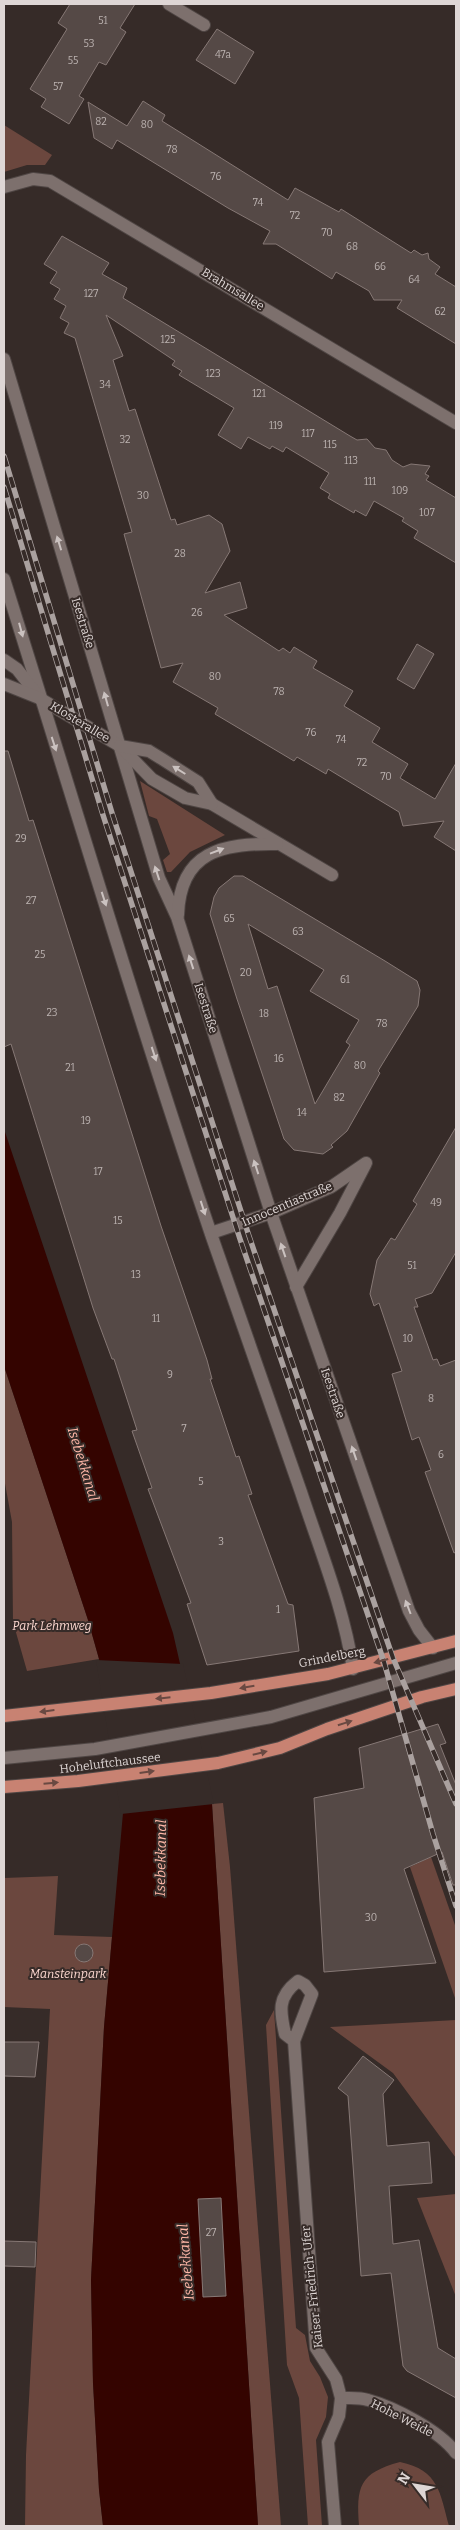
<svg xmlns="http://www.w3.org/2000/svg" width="460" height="2530" font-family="Bitter,serif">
<rect width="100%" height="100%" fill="#362b28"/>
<!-- green -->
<g fill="#6b473e">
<polygon points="4,125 52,155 45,165 27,165 4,172"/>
<polygon points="140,781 225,835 190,852 171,872 167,872 163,860 170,854 157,819 149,816"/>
<polygon points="4,1366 88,1620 99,1659 27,1671 13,1622 12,1522 4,1478"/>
<polygon points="223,1803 230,1867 281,2526 258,2526 212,1804"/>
<polygon points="431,1857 456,1928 456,2001 410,1867"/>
<polygon points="58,1876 54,1935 112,1937 104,2027 91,2280 93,2383 99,2490 103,2526 25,2526 26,2455 50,2009 4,2007 4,1878"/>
<polygon points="274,2010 296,2328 305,2335 310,2361 320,2377 328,2397 326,2417 316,2440 322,2526 308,2526 299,2398 287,2365 266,2025"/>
<polygon points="456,2020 456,2158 393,2073 330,2027"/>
<polygon points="456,2194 456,2297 417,2198"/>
<path d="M400 2462C439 2470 440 2493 449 2526H359C356 2487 359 2473 400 2462Z"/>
</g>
<!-- water -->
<polygon fill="#340400" points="4,1129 173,1633 212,1804 258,2526 103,2526 99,2490 93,2383 91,2280 104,2027 123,1813 99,1659 88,1620 4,1366"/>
<!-- pier -->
<polygon fill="#362b28" points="96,1660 183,1664 214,1804 121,1814"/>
<!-- building -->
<g fill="#554946" stroke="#867875" fill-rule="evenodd">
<polygon points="70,4 135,4 120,28 126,32 106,65 99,62 79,96 84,99 69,124 41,107 46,99 30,89 67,29 58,23"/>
<polygon points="217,29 254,52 235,84 196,60"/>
<polygon points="143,101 165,115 162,121 288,200 295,188 339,212 341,209 411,253 414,250 422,255 428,253 429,259 440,267 435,274 456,287 456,344 397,308 402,300 374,300 369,291 336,272 332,279 276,244 263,244 270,231 228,208 117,140 112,149 94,138 88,102 127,126"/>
<polygon points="62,236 109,263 102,274 127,288 123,298 350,436 357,440 367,439 375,448 386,450 392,460 403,467 411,464 430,466 425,474 429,476 426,480 456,498 456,563 414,538 418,531 402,521 404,518 374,501 366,516 355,510 354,513 328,498 330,494 320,488 329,473 286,447 283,452 272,446 270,449 248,437 241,449 218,435 234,408 179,375 182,371 172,365 175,361 106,315 123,356 113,360 129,411 135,409 171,520 175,519 177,525 209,515 222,524 230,551 205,593 240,582 247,608 224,615 279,651 283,648 290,653 294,647 317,661 313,668 353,691 344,706 380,728 372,742 408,764 400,778 435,799 456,763 456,851 434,837 444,821 403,826 399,812 328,769 326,774 297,757 294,761 215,714 218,708 173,682 183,663 161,668 124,534 132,532 75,338 64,333 69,323 60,318 66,306 54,299 60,289 50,283 57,272 44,264"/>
<polygon points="417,644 434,654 414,689 397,679"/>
<polygon points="4,751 8,751 29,821 33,820 161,1226 207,1360 212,1379 210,1379 236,1457 239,1456 252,1494 248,1495 288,1604 293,1605 299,1651 207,1665 187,1604 191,1603 148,1489 152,1488 132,1431 137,1430 114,1359 112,1359 93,1308 11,1044 4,1047"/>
<path d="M234 876H243L385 961 417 981 420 990 418 1006 378 1071 380 1073 347 1131 331 1145 333 1147 323 1154 294 1150 284 1139 237 999 210 914 214 897 219 888ZM248 924 324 970 310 991 359 1020 346 1042 350 1045 315 1104 277 986 268 989Z"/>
<polygon points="456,1127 456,1252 432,1293 415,1299 418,1307 414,1307 433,1360 437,1359 440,1366 456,1360 456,1552 454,1553 425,1472 431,1470 419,1437 412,1440 392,1374 402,1371 379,1303 374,1306 370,1294 377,1260 391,1238 395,1240 417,1204 413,1201"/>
<polygon points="438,1724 446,1743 440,1745 456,1785 456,1885 453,1885 442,1852 404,1869 436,1963 324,1972 314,1798 364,1788 359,1748"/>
<circle cx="84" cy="1953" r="9"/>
<polygon points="4,2042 39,2042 35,2077 4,2076"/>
<polygon points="363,2056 394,2080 383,2094 387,2146 429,2142 432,2183 389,2186 393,2244 419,2240 438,2348 456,2359 456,2398 407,2371 403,2366 391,2273 361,2276 348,2096 338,2088"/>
<polygon points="221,2198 226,2296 203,2297 198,2199"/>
<polygon points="4,2241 36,2242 35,2267 4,2266"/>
</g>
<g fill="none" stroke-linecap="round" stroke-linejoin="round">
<defs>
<g id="service">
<polyline points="169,4 204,25"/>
<polyline points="4,1758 95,1749 271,1717 456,1663"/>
</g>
<g id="minor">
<polyline points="4,187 33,179 50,181 456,423"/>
<polyline points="4,359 159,878 177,917 271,1213 409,1611 419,1630 433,1648"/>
<path d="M4 579C73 798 138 1019 212 1237 241 1322 271 1407 301 1492 320 1550 344 1608 353 1669"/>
<polyline points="4,660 17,669 35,692"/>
<polyline points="4,684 39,698 120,746 152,779 185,798 212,804 332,875"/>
<polyline points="120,746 149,751 162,759 198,782 212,804"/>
<path d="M178 915C180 851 223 843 277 844"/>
<polyline points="211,1233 271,1213 331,1187 366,1163"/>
<polyline points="296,1287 340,1213 365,1165"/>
<path d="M294 2041 285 2034C280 2011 277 1997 298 1981L305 1985 312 1994 294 2041 316 2348 336 2379 341 2398 339 2416 328 2442 335 2526"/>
<path d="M341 2398C350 2398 359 2397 368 2400 394 2407 440 2431 456 2453"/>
</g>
<g id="primary">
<polyline points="4,1716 211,1693 328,1674 456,1641"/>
<polyline points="4,1787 78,1781 218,1763 280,1748 327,1729 422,1697 456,1689"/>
</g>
</defs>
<!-- service casing -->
<use href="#service" stroke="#4f4644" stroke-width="14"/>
<!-- minor casing -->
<use href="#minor" stroke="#4f4644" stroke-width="14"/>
<!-- primary casing -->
<use href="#primary" stroke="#4f4644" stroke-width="14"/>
<!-- service -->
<use href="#service" stroke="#7d706d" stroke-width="12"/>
<!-- minor -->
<use href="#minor" stroke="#7d706d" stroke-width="12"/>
<!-- primary -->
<use href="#primary" stroke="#c88272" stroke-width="12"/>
<defs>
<g id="rail">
<polyline points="4,456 112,813 249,1236 393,1658 456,1804"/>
<polyline points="4,487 103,815 240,1239 384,1662 433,1834 456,1906"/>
</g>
</defs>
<!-- rail casing -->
<use href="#rail" stroke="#aaa19f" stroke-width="5.5"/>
<!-- rail -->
<use href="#rail" stroke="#362b28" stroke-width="4" stroke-dasharray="11" stroke-linecap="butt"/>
</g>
<!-- one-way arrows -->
<defs><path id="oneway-solid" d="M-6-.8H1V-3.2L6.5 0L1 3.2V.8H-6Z" transform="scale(1.25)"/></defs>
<g fill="#cbc2c0">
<use href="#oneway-solid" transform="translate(59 543) rotate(-107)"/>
<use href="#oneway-solid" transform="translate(21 630) rotate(75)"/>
<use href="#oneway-solid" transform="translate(106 699) rotate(-106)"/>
<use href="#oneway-solid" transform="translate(54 744) rotate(72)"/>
<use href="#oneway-solid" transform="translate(179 770) rotate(-148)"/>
<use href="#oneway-solid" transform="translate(217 851) rotate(-21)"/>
<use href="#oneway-solid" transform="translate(157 873) rotate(-108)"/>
<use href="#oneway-solid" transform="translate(104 899) rotate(72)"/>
<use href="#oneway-solid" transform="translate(191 962) rotate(-108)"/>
<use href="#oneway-solid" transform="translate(154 1054) rotate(72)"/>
<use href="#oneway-solid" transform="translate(256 1167) rotate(-108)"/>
<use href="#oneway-solid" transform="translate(203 1208) rotate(72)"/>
<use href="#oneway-solid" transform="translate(283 1250) rotate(-109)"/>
<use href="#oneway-solid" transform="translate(354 1453) rotate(-109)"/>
<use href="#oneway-solid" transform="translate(408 1607) rotate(-111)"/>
</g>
<g fill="#694942">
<use href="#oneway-solid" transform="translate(381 1661) rotate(165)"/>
<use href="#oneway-solid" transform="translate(247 1687) rotate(170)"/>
<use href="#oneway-solid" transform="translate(163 1698) rotate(174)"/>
<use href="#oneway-solid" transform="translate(47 1711) rotate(173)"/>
<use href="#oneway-solid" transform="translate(345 1723) rotate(-18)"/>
<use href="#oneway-solid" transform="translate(260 1753) rotate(-14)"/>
<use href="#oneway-solid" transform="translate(147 1772) rotate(-8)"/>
<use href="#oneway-solid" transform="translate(51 1783) rotate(-5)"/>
</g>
<g text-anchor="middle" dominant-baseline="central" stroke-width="4" stroke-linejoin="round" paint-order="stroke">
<!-- number labels -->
<g font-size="10" fill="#bcb3b1">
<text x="103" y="21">51</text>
<text x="89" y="44">53</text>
<text x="223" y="55">47a</text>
<text x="73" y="61">55</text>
<text x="58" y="87">57</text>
<text x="101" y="122">82</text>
<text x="147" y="125">80</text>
<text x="172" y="150">78</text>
<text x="216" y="177">76</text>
<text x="258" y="203">74</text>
<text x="295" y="216">72</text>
<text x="327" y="233">70</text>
<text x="352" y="247">68</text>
<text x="380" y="267">66</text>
<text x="414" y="280">64</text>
<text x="91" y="294">127</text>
<text x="440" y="312">62</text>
<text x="168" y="340">125</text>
<text x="213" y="374">123</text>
<text x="105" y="385">34</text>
<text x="259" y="394">121</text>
<text x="276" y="426">119</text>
<text x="308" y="434">117</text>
<text x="125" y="440">32</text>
<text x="330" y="445">115</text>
<text x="351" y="461">113</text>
<text x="370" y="482">111</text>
<text x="400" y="491">109</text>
<text x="143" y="496">30</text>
<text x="427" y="513">107</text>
<text x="180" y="554">28</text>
<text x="197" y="613">26</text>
<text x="215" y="677">80</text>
<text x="279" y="692">78</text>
<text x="311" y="733">76</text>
<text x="341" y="740">74</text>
<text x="362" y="763">72</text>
<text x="386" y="777">70</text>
<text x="21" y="839">29</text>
<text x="31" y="901">27</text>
<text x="229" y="919">65</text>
<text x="298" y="932">63</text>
<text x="40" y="955">25</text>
<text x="246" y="973">20</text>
<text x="345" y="980">61</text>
<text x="52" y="1013">23</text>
<text x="264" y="1014">18</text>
<text x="382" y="1024">78</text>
<text x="279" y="1059">16</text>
<text x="360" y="1066">80</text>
<text x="70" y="1068">21</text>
<text x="339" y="1098">82</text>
<text x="302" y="1113">14</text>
<text x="86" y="1121">19</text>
<text x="98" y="1172">17</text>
<text x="436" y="1203">49</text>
<text x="118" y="1221">15</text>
<text x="412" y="1266">51</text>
<text x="136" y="1275">13</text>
<text x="156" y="1319">11</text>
<text x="408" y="1339">10</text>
<text x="170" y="1375">9</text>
<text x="431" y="1399">8</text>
<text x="184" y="1429">7</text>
<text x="441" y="1455">6</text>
<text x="201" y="1482">5</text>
<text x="221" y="1542">3</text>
<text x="278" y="1610">1</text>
<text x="371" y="1918">30</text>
<text x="211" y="2233">27</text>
</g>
<!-- street labels -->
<g font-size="12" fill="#ded6d5" stroke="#362b28">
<text transform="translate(233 289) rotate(31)">Brahmsallee</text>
<text transform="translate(83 623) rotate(73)">Isestraße</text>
<text transform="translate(80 722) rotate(31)">Klosterallee</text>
<text transform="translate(206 1008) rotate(72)">Isestraße</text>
<text transform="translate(287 1204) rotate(-23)">Innocentiastraße</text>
<text transform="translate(333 1393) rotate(71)">Isestraße</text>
<text transform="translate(332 1657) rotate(-11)">Grindelberg</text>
<text transform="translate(110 1763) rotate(-7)">Hoheluftchaussee</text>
<text transform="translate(312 2287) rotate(-96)">Kaiser-Friedrich-Ufer</text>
<text transform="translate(402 2418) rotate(27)">Hohe Weide</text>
</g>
<!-- park labels -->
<g font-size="12" font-style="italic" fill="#fdd8d0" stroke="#362b28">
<text x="52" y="1626">Park Lehmweg</text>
<text x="68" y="1974">Mansteinpark</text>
</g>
<!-- water labels -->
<g font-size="14" font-style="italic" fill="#ffb7a7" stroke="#362b28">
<text transform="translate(83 1464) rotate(73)">Isebekkanal</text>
<text transform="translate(161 1858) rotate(-89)">Isebekkanal</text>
<text transform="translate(186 2262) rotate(-95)">Isebekkanal</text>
</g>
</g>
<!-- border -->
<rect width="460" height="2530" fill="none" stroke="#ded6d5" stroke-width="10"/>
<!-- north arrow -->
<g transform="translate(415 2485) rotate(301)" stroke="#362b28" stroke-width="4" paint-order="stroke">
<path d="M0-4L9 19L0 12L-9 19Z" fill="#ded6d5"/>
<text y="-8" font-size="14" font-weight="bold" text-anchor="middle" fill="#ded6d5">N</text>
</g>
</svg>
